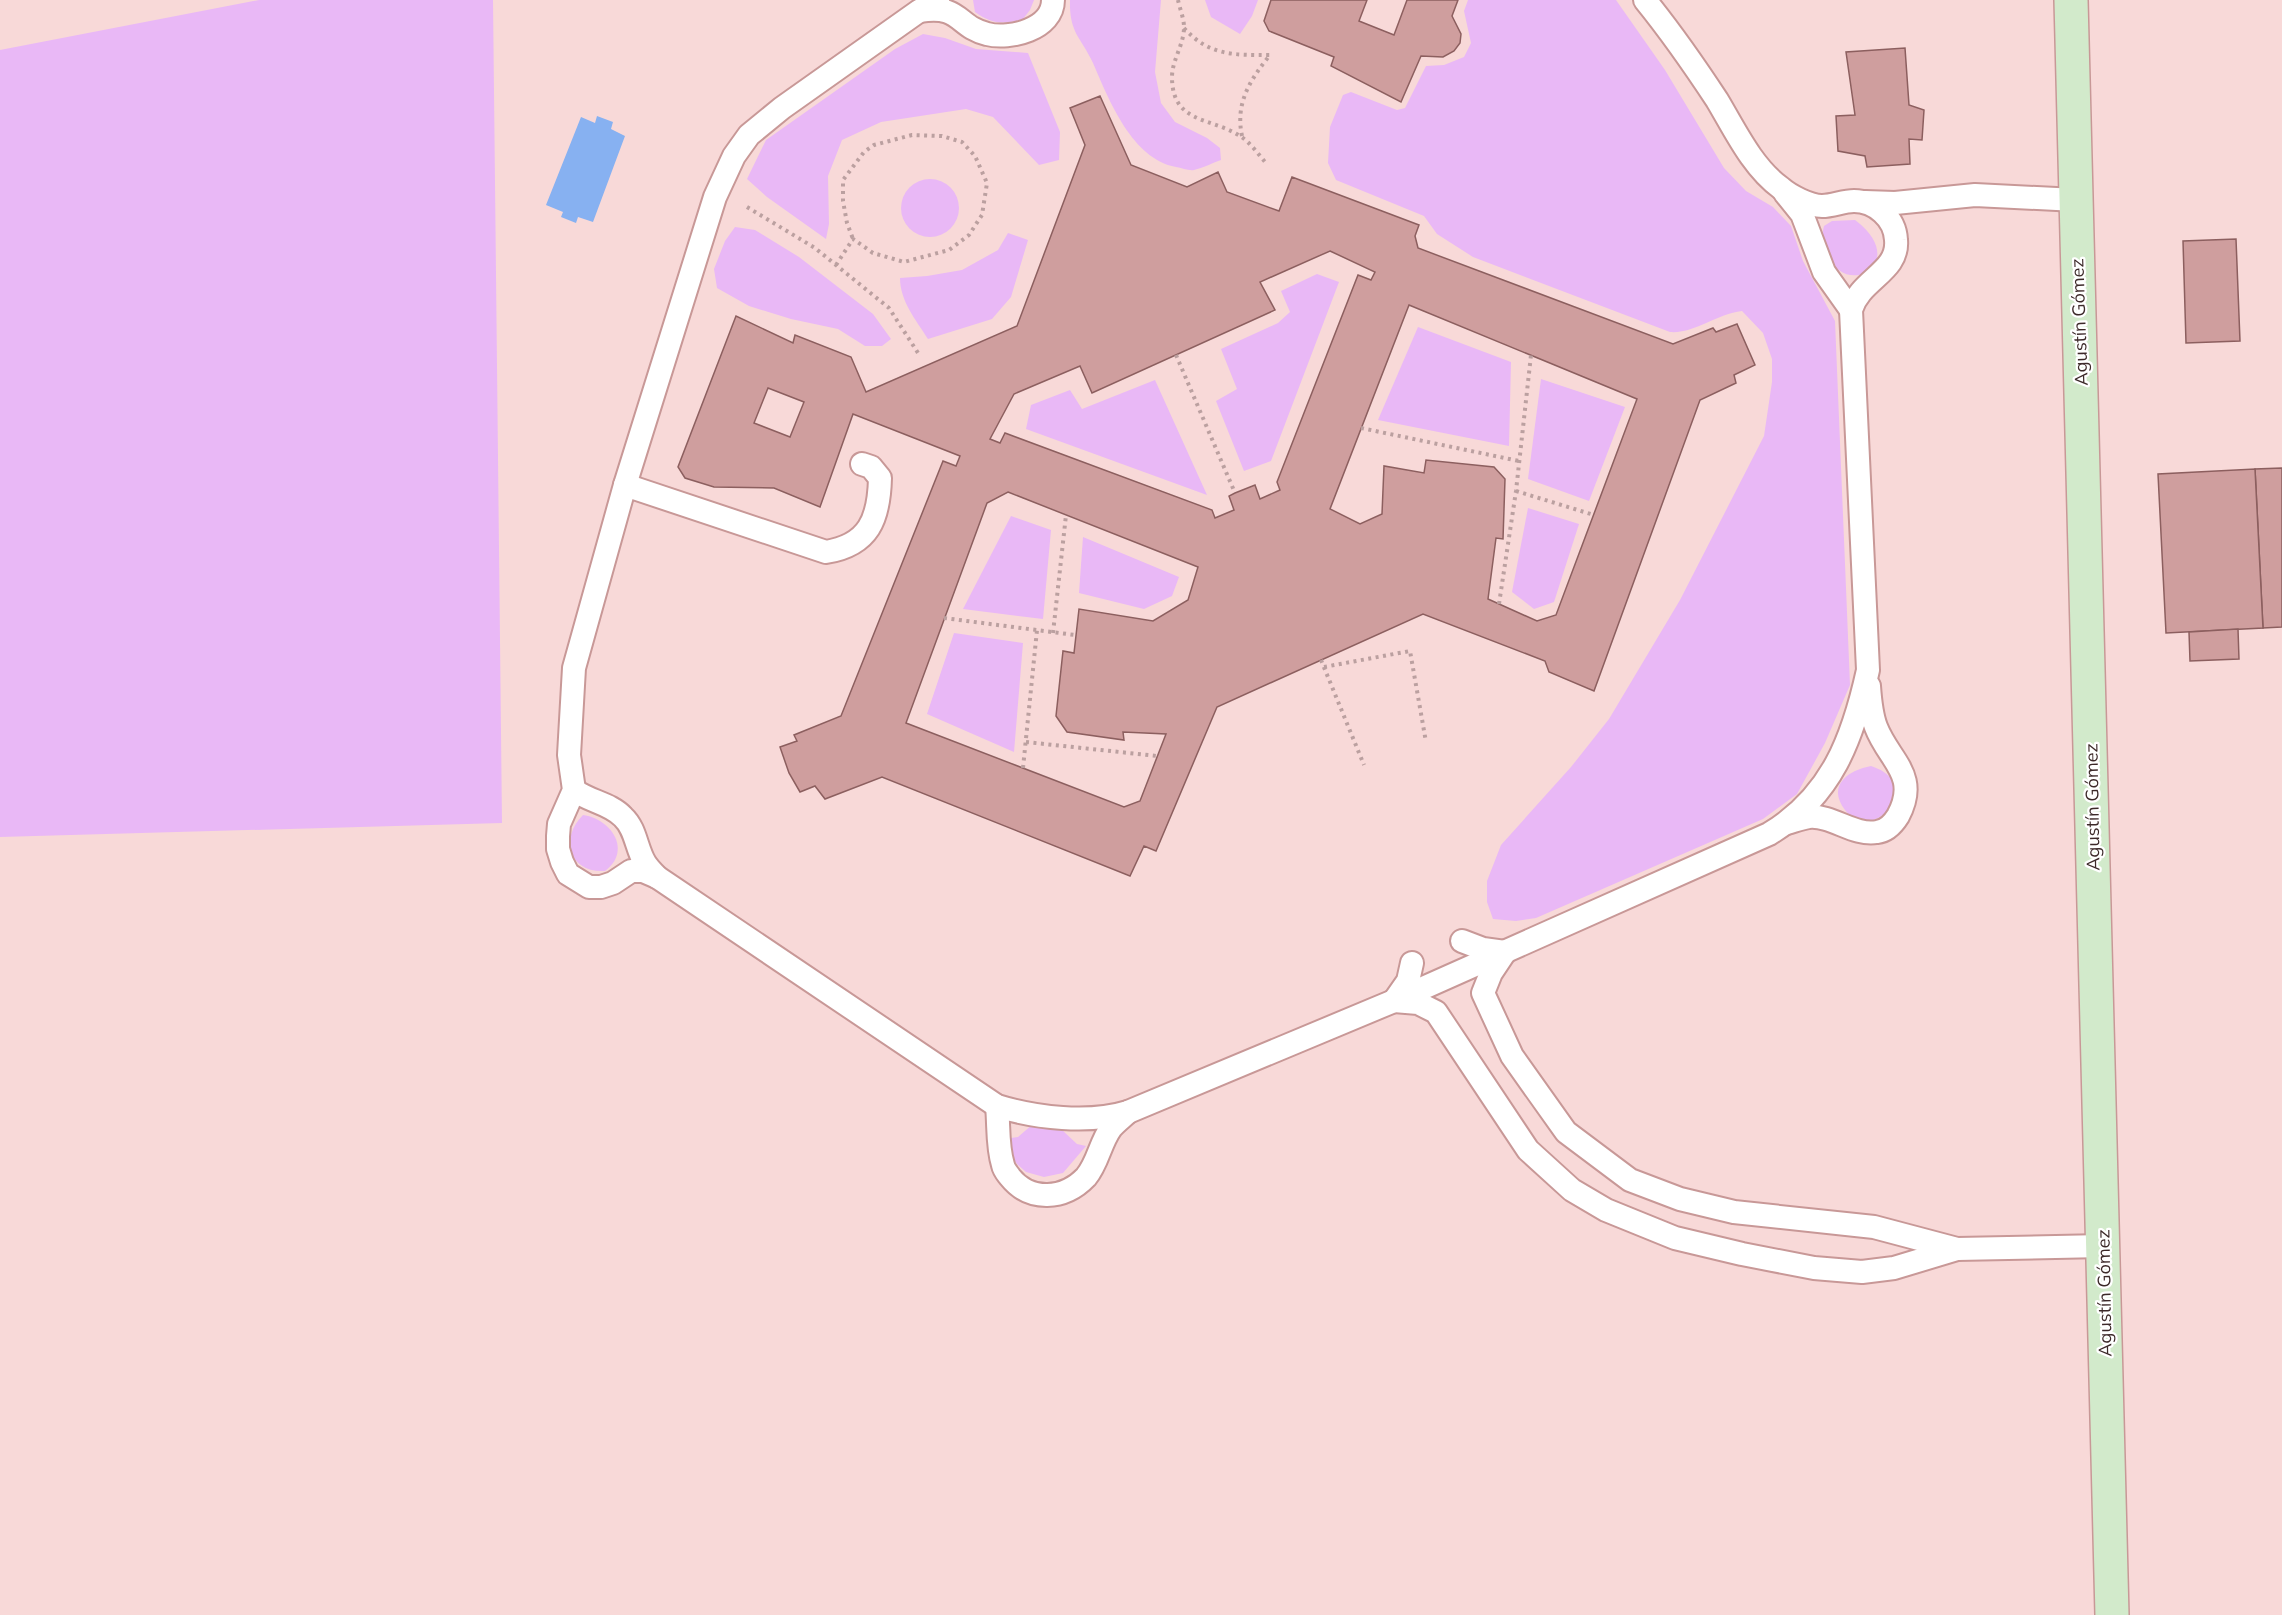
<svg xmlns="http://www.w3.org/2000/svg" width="2282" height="1615" font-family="Mulish,sans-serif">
<rect width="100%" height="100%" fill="#f8d9d8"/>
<!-- green -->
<g fill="#e9b8f6">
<polygon points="259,0 493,0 502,823 0,837 0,50"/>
<path d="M973 0H1034L1030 10 1023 19C1005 25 991 24 975 12Z"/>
<path d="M1070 0H1161L1155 72 1161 103 1175 122 1207 138 1220 148 1221 160C1212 163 1203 168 1194 170 1189 171 1182 168 1176 167 1132 159 1109 100 1093 63 1081 37 1069 33 1070 0Z"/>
<polygon points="1205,0 1258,0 1252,16 1240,34 1211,17"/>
<path d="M1468 0H1616L1665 70 1724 168 1746 191 1773 207 1791 226 1803 261 1835 321 1850 685 1825 743 1797 794 1763 819 1536 918 1516 921 1493 919 1487 902V881L1501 845 1571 767 1609 719 1680 600 1764 436 1772 382V359L1763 333 1742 311C1716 314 1694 334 1670 332L1473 257 1437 234 1424 216 1336 180 1328 163 1330 127 1343 95 1351 92 1397 110 1405 108 1426 66 1444 65 1464 57 1471 43 1464 11Z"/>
<polygon points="923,34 945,38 976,49 1028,53 1060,132 1059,160 1039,165 993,117 966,109 881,122 842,140 828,176 829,224 826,239 767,197 747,179 766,140 895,49"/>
<circle cx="930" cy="208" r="29"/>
<path d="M1855 220C1912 263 1844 301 1827 253 1823 242 1821 237 1824 226L1832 221Z"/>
<polygon points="735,227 755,230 799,257 873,314 891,339 882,346 865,346 838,329 791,319 749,306 717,288 714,269 725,241"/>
<path d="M1008 233 1028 240 1011 297 992 319 928 339C916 320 900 301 900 278L927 276 962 270 998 250Z"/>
<polygon points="1317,274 1339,282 1271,461 1244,471 1216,401 1237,389 1221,349 1278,323 1290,312 1281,291"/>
<polygon points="1418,327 1511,362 1509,446 1378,420"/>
<polygon points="1541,379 1625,407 1589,501 1528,479"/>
<polygon points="1155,380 1207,495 1026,429 1031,405 1070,390 1082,409"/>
<polygon points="1528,508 1579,524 1554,602 1534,609 1512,592"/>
<polygon points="1011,516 1051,530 1043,619 963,609"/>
<polygon points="1083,537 1179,577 1172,596 1144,609 1079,593"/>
<polygon points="954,633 1023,643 1014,752 927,714"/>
<path d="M1871 766C1927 784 1873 846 1845 810 1826 785 1849 770 1871 766Z"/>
<path d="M583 815C612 819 632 851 605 871 569 873 559 839 583 815Z"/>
<polygon points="1033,1124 1061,1129 1077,1144 1086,1146 1063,1173 1044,1177 1026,1172 1017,1164 1010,1154 1008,1141 1011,1138 1018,1137"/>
</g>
<!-- water -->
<polygon fill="#87b1f1" points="597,116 613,122 611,129 625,136 593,222 578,217 576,223 561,217 563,212 546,205 581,117 595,123"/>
<!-- building -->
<g fill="#cf9e9e" stroke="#8c5f5f" stroke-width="1.5" fill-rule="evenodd">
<polygon points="1271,0 1367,0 1359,21 1394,35 1407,0 1458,0 1452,16 1461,34 1460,43 1454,51 1443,57 1421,56 1401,102 1331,66 1334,57 1269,31 1264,21"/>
<polygon points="1905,48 1909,105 1924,110 1922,140 1909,139 1910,164 1867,167 1865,156 1838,151 1836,116 1855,115 1846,52"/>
<path d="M1100 96 1131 165 1187 187 1218 172 1227 192 1279 211 1292 177 1419 225 1415 236 1418 248 1673 344 1713 328 1716 332 1737 324 1755 365 1734 375 1736 383 1700 400 1594 691 1549 672 1545 661 1423 614 1217 707 1156 851 1144 846 1130 876 882 777 825 799 815 786 800 792 789 773 780 747 797 741 794 735 841 716 943 461 956 466 960 456 853 414 820 507 774 488 714 487 685 478 678 467 736 316 793 343 795 335 851 357 866 392 1017 326 1085 145 1070 108ZM1330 251 1375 272 1371 280 1358 275 1277 482 1280 490 1260 499 1255 485 1235 493 1229 496 1234 510 1215 518 1212 510 1005 433 1000 443 990 439 1014 394 1080 366 1092 393 1275 310 1260 282ZM1409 305 1637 399 1556 615 1537 621 1488 599 1496 538 1503 539 1505 479 1494 467 1426 460 1424 473 1384 466 1382 514 1360 524 1330 509ZM768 388 804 402 790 437 754 423ZM1008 492 1198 567 1188 600 1153 621 1079 609 1074 653 1063 651 1056 716 1067 732 1124 740 1123 732 1166 734 1140 801 1124 807 906 723 987 503Z"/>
<polygon points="2236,239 2240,341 2186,343 2183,241"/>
<polygon points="2282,468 2282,627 2263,628 2255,469"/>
<polygon points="2255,469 2263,628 2166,633 2158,474"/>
<polygon points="2238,629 2239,659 2190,661 2189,632"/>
</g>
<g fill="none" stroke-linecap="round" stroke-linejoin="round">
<defs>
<g id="lane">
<path d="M938 0 919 11 782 108 749 135 734 156 715 197 625 485 574 668 569 755 574 790 559 824 558 836V849L562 862 568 874 589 887H601L613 883 631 871H643L657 877 997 1106C1036 1118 1089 1124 1128 1112L1394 1001 1769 834C1832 796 1853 738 1868 670L1851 310C1860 279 1899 272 1896 240 1895 218 1875 201 1854 201 1843 201 1833 206 1822 206 1810 206 1790 196 1781 188 1752 167 1735 130 1717 100 1694 65 1671 32 1645 0"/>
<path d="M920 11C961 4 957 27 987 34 1010 40 1053 29 1053 0"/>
<polyline points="1785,193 1802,214 1824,272 1851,310"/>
<polyline points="1865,202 1895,203 1975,195 2076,200"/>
<path d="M625 485 826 552C869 545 879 519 880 478L871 467 862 464"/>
<path d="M574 790C590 802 610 803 623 817 636 829 636 848 645 863 648 868 653 873 657 877"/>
<path d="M1787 823C1794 821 1802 818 1809 817 1833 815 1853 836 1877 832 1886 831 1893 824 1898 816 1920 775 1889 761 1876 727 1871 714 1870 700 1869 686"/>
<polyline points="1462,941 1483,949 1505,952"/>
<polyline points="1505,952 1491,973 1483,993 1512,1056 1566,1132 1630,1180 1680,1199 1734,1212 1874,1227 1957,1249 2103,1246"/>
<polyline points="1412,963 1408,981 1394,1001 1418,1003 1436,1012 1528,1150 1572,1190 1606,1210 1675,1238 1742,1254 1814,1268 1862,1272 1894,1268 1957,1249"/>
<path d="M997 1106C999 1126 997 1146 1003 1165 1004 1170 1007 1173 1010 1177 1030 1202 1064 1200 1086 1177 1098 1163 1100 1143 1111 1128 1116 1122 1123 1117 1128 1112"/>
</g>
<polyline id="secondary" points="2071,0 2112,1615"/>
</defs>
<!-- lane casing -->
<use href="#lane" stroke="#c89897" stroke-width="26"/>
<!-- secondary casing -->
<use href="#secondary" stroke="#c89897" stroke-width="36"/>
<!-- path -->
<g stroke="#bba0a0" stroke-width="4" stroke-dasharray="3 4.5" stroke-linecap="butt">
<path d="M1178 0C1180 9 1184 19 1184 27 1184 45 1172 60 1172 77 1172 124 1211 117 1240 136 1250 142 1258 154 1266 163"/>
<path d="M1184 28C1209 56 1234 55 1270 55"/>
<path d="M1242 136C1235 103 1250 80 1270 55"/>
<polyline points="747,207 815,248 889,308 920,356"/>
<polyline points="836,265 853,239 873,253 904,262 949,250 969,235 982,215 987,183 975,156 962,142 942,136 912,135 874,145 864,152 843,180 843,201 847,223 853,239"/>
<polyline points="1176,355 1235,493"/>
<polyline points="1361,428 1519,461"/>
<polyline points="1516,491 1594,515"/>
<polyline points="1499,604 1516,491 1531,355"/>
<polyline points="944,618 1075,635"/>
<polyline points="1053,633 1066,515"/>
<polyline points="1321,660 1364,765"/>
<polyline points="1324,667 1410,651 1426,742"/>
<polyline points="1026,742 1157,756"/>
<polyline points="1023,768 1037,630"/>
</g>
<!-- lane -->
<use href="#lane" stroke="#fff" stroke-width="22"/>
<!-- secondary -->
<use href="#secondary" stroke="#d2eacb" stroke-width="33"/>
</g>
<g text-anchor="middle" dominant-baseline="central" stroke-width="4.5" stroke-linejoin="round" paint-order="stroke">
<!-- street labels -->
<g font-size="18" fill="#3c2929" stroke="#fff">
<text transform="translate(2079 322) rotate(-92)">Agustín Gómez</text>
<text transform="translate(2092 807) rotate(-91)">Agustín Gómez</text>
<text transform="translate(2104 1293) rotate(-91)">Agustín Gómez</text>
</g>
</g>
</svg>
